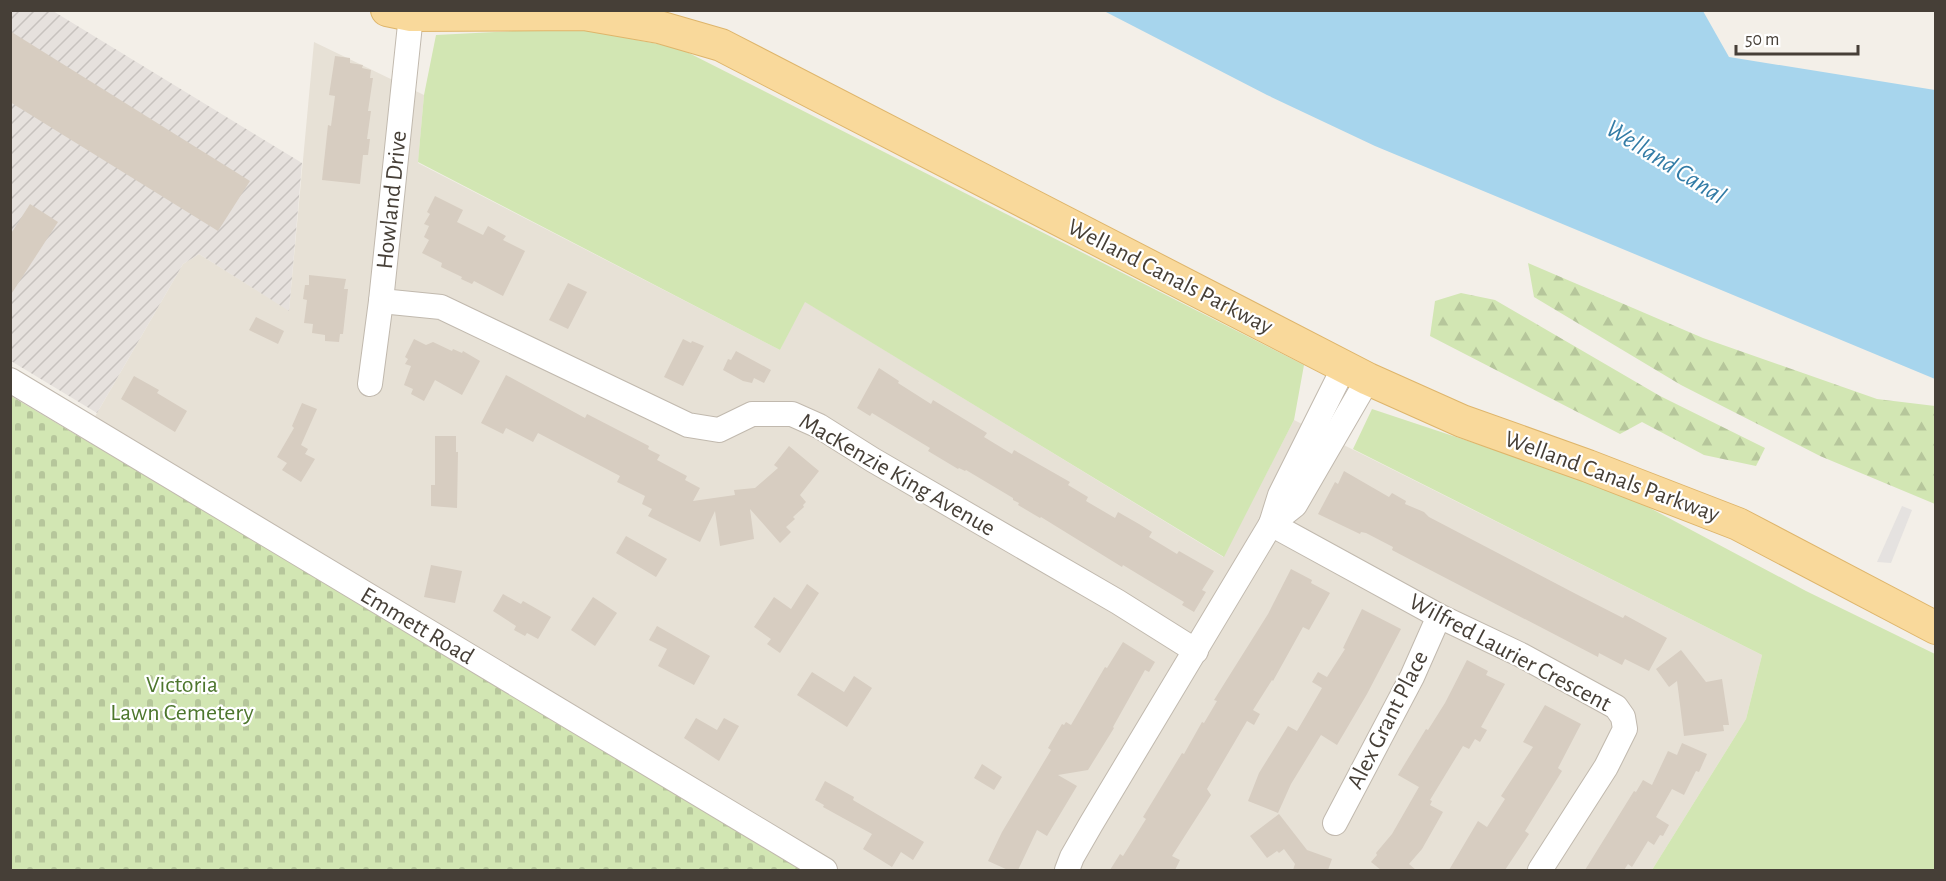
<svg xmlns="http://www.w3.org/2000/svg" width="1946" height="881" font-family="'Alegreya Sans',sans-serif">
<defs>
<pattern id="industrial-furrows" width="10" height="10" patternUnits="userSpaceOnUse" patternTransform="scale(1.5)"><rect width="10" height="10" fill="#e6e1dd"/><path d="M-1 1l2-2M0 10L10 0M9 11l2-2" fill="none" stroke="#c7c2be"/></pattern>
<pattern id="forest-firs" width="22" height="20" patternUnits="userSpaceOnUse" patternTransform="scale(1.5)"><rect width="22" height="20" fill="#d2e6b3"/><path d="M5 1l3.5 6h-7zM16 11l3.5 6h-7z" fill="#b6c69b"/></pattern>
<pattern id="cemetery-stones" width="16" height="16" patternUnits="userSpaceOnUse" patternTransform="scale(1.5)"><rect width="16" height="16" fill="#d2e6b3"/><path d="M2 7V4a2 2 0 0 1 4 0v3zM10 15v-3a2 2 0 0 1 4 0v3z" fill="#b6c69b"/></pattern>
</defs>
<rect width="100%" height="100%" fill="#f3efe8"/>
<!-- residential -->
<polygon fill="#e7e1d6" points="314,42 424,95 418,163 780,350 804,301 1223,557 1294,420 1762,655 1746,719 1652,870 808,870 82,439 183,264 199,254 289,310"/>
<!-- industrial -->
<polygon fill="url(#industrial-furrows)" points="10,11 53,11 302,163 289,311 199,254 183,264 97,413 11,361"/>
<!-- grass -->
<g fill="#d2e6b3">
<polygon points="574,28 679,48 1304,365 1294,420 1224,557 805,302 780,350 418,162 424,95 436,35"/>
<polygon points="1372,409 1618,491 1806,591 1935,654 1935,870 1652,870 1746,719 1762,655 1353,449"/>
</g>
<!-- forest -->
<g fill="url(#forest-firs)">
<polygon points="1528,263 1703,338 1877,399 1935,406 1935,504 1820,456 1681,385 1534,297"/>
<polygon points="1461,293 1495,300 1660,396 1765,448 1756,466 1704,455 1642,422 1620,434 1430,336 1435,301"/>
</g>
<!-- cemetery -->
<polygon fill="url(#cemetery-stones)" points="11,396 808,870 11,870"/>
<!-- parking -->
<polygon fill="#e5e2e0" points="1902,506 1912,510 1891,563 1877,562"/>
<!-- water -->
<polygon fill="#a7d5ed" points="1104,11 1703,11 1729,57 1935,90 1935,379 1375,146 1267,95"/>
<!-- building -->
<g fill="#d7cdc1">
<polygon points="10,31 250,181 218,231 10,102"/>
<polygon points="335,56 350,58 350,63 363,65 362,68 371,70 370,78 373,78 368,111 371,111 367,139 370,139 368,155 363,155 360,184 322,180 328,125 331,126 335,96 329,95"/>
<polygon points="435,196 463,210 457,222 483,235 488,226 506,236 503,240 525,251 503,296 474,281 472,284 461,279 462,277 441,267 442,263 422,253 429,240 424,237 429,226 424,224 430,214 427,212"/>
<polygon points="30,204 58,222 10,296 10,235"/>
<polygon points="309,275 346,279 344,289 348,289 343,334 340,334 339,342 325,341 325,335 312,333 313,324 304,323 307,300 303,299 305,285 309,285"/>
<polygon points="568,283 587,292 568,329 549,320"/>
<polygon points="256,317 284,331 278,344 249,330"/>
<polygon points="414,339 426,345 433,342 452,351 453,349 462,353 463,351 480,361 462,395 435,380 424,401 411,394 413,389 404,385 411,366 405,364 408,359 405,357"/>
<polygon points="683,339 691,343 692,341 704,346 683,386 664,377"/>
<polygon points="736,351 771,370 764,383 754,378 752,383 743,381 723,370 728,359 731,360"/>
<polygon points="879,368 899,381 898,383 931,404 933,400 987,433 984,437 1012,454 1014,450 1070,482 1068,485 1088,497 1086,501 1115,518 1118,512 1139,524 1152,532 1149,537 1177,554 1179,551 1214,571 1202,590 1206,592 1194,612 1182,605 1184,602 1123,565 1122,567 1041,517 1040,518 1018,505 1019,503 1013,500 1013,498 966,470 965,471 959,468 958,469 928,451 930,448 872,413 870,416 857,408"/>
<polygon points="506,375 585,418 587,414 649,446 648,449 660,455 657,460 687,476 685,480 700,488 693,501 735,495 734,490 755,488 778,468 774,465 789,446 819,471 800,495 806,502 803,505 804,507 793,517 795,519 786,527 791,532 780,543 750,509 754,539 720,546 715,511 700,542 648,516 652,509 642,504 645,496 617,482 620,476 538,433 533,442 506,428 503,434 481,423"/>
<polygon points="134,376 159,390 157,393 187,411 175,432 121,399"/>
<polygon points="302,403 317,409 301,445 308,449 305,454 315,459 301,482 282,470 287,463 277,457 294,428 292,426"/>
<polygon points="435,436 456,436 456,452 458,452 457,508 431,506 431,485 435,485"/>
<polygon points="1344,471 1389,497 1392,493 1406,501 1405,504 1424,512 1429,517 1576,594 1623,618 1625,615 1667,638 1649,671 1625,659 1622,665 1599,653 1598,657 1411,560 1392,550 1393,547 1366,533 1361,532 1360,534 1318,514 1335,482 1338,484"/>
<polygon points="626,536 667,559 656,577 616,553"/>
<polygon points="431,565 462,571 455,603 424,597"/>
<polygon points="1291,569 1312,580 1311,583 1330,593 1309,630 1303,627 1273,681 1272,680 1253,710 1260,714 1254,725 1247,721 1207,789 1211,795 1172,856 1180,860 1175,870 1110,870 1120,854 1123,856 1146,819 1143,817 1182,753 1184,754 1202,722 1204,723 1217,701 1214,700 1268,614"/>
<polygon points="807,584 819,593 780,653 767,644 771,639 754,627 774,597 791,609"/>
<polygon points="503,594 521,604 523,601 551,617 538,639 527,633 525,636 514,630 516,626 493,611"/>
<polygon points="593,597 617,613 595,646 571,630"/>
<polygon points="1362,609 1401,629 1367,694 1337,745 1321,735 1291,784 1278,813 1248,801 1259,773 1288,726 1297,731 1322,688 1312,682 1318,672 1327,677 1345,649 1343,648"/>
<polygon points="657,626 710,656 694,685 658,666 667,649 649,640"/>
<polygon points="1123,642 1155,662 1149,672 1145,670 1113,727 1114,728 1088,770 1058,775 1077,786 1047,836 1037,830 1018,870 1008,870 988,861 1002,832 1051,750 1048,748 1062,724 1064,725 1066,722 1071,725 1105,667 1107,668"/>
<polygon points="1681,650 1706,682 1722,679 1729,725 1723,725 1724,731 1684,736 1677,681 1669,687 1656,669"/>
<polygon points="1467,660 1488,671 1486,675 1505,684 1481,727 1487,730 1480,742 1475,739 1469,749 1463,746 1430,800 1432,801 1430,805 1443,812 1422,849 1409,864 1416,870 1381,870 1371,862 1377,855 1376,853 1392,834 1419,787 1398,775 1426,729 1428,730 1445,703"/>
<polygon points="812,672 844,692 854,676 872,688 847,727 797,695"/>
<polygon points="1545,705 1581,724 1558,768 1562,771 1525,831 1529,834 1505,870 1449,870 1478,821 1487,827 1505,799 1501,796 1533,747 1523,742"/>
<polygon points="696,718 717,730 724,718 739,726 719,761 684,738"/>
<polygon points="1682,743 1707,754 1699,772 1696,771 1684,795 1672,789 1656,817 1669,825 1663,836 1660,835 1654,845 1648,841 1632,867 1628,864 1624,870 1585,870 1634,791 1636,792 1643,780 1652,785 1668,751 1677,755"/>
<polygon points="982,764 1002,777 994,790 974,778"/>
<polygon points="825,781 854,797 853,800 924,842 913,860 901,852 892,867 863,849 872,834 823,807 824,805 815,800"/>
<polygon points="1279,814 1307,850 1332,859 1328,870 1293,870 1295,864 1284,849 1279,853 1277,851 1267,858 1250,836"/>
</g>
<g fill="none" stroke-linecap="round" stroke-linejoin="round">
<defs>
<g id="minor">
<polyline points="381,301 441,307 688,425 719,430 752,414 792,414 819,426 873,460 1118,602 1196,651"/>
<polyline points="10,380 825,870"/>
<polyline points="370,384 381,301 411,15"/>
<polyline points="1271,524 1439,616 1521,655 1616,707 1623,717 1625,729 1606,767 1540,870"/>
<polyline points="1271,524 1295,505 1368,379"/>
<polyline points="1335,823 1412,677 1439,616"/>
<polyline points="1067,870 1072,857 1091,824 1271,524 1280,495 1344,367"/>
</g>
<polyline id="major" points="387,10 411,15 584,14 659,27 721,45 1368,379 1462,421 1588,466 1738,524 1936,628"/>
</defs>
<!-- minor casing -->
<use href="#minor" stroke="#c1b9ae" stroke-width="26"/>
<!-- major casing -->
<use href="#major" stroke="#deb56b" stroke-width="34"/>
<!-- minor -->
<use href="#minor" stroke="#fff" stroke-width="24"/>
<!-- major -->
<use href="#major" stroke="#f9d99b" stroke-width="32"/>
</g>
<g text-anchor="middle" dominant-baseline="central" stroke-width="4.5" stroke-linejoin="round" paint-order="stroke">
<!-- street labels -->
<g font-size="24" fill="#463f37" stroke="#fff">
<text transform="translate(392 200) rotate(-84)">Howland Drive</text>
<text transform="translate(1170 277) rotate(27)">Welland Canals Parkway</text>
<text transform="translate(897 475) rotate(30)">MacKenzie King Avenue</text>
<text transform="translate(1612 477) rotate(20)">Welland Canals Parkway</text>
<text transform="translate(417 626) rotate(31)">Emmett Road</text>
<text transform="translate(1510 653) rotate(28)">Wilfred Laurier Crescent</text>
<text transform="translate(1388 720) rotate(-63)">Alex Grant Place</text>
</g>
<!-- park labels -->
<g font-size="24" fill="#4d762d" stroke="#fff">
<text x="182" y="685">Victoria<tspan x="182" dy="28">Lawn Cemetery</tspan></text>
</g>
<!-- water labels -->
<g font-size="26" font-style="italic" fill="#337ca6" stroke="#fff">
<text transform="translate(1666 162) rotate(32)">Welland Canal</text>
</g>
</g>
<!-- border -->
<rect width="1946" height="881" fill="none" stroke="#463f37" stroke-width="24"/>
<!-- scale -->
<path d="M1736 45v9h122v-9" fill="none" stroke="#463f37" stroke-width="3"/>
<text x="1745" y="45" font-size="18" fill="#463f37" stroke="#ffffff" stroke-width="4.5" paint-order="stroke">50 m</text>
</svg>
